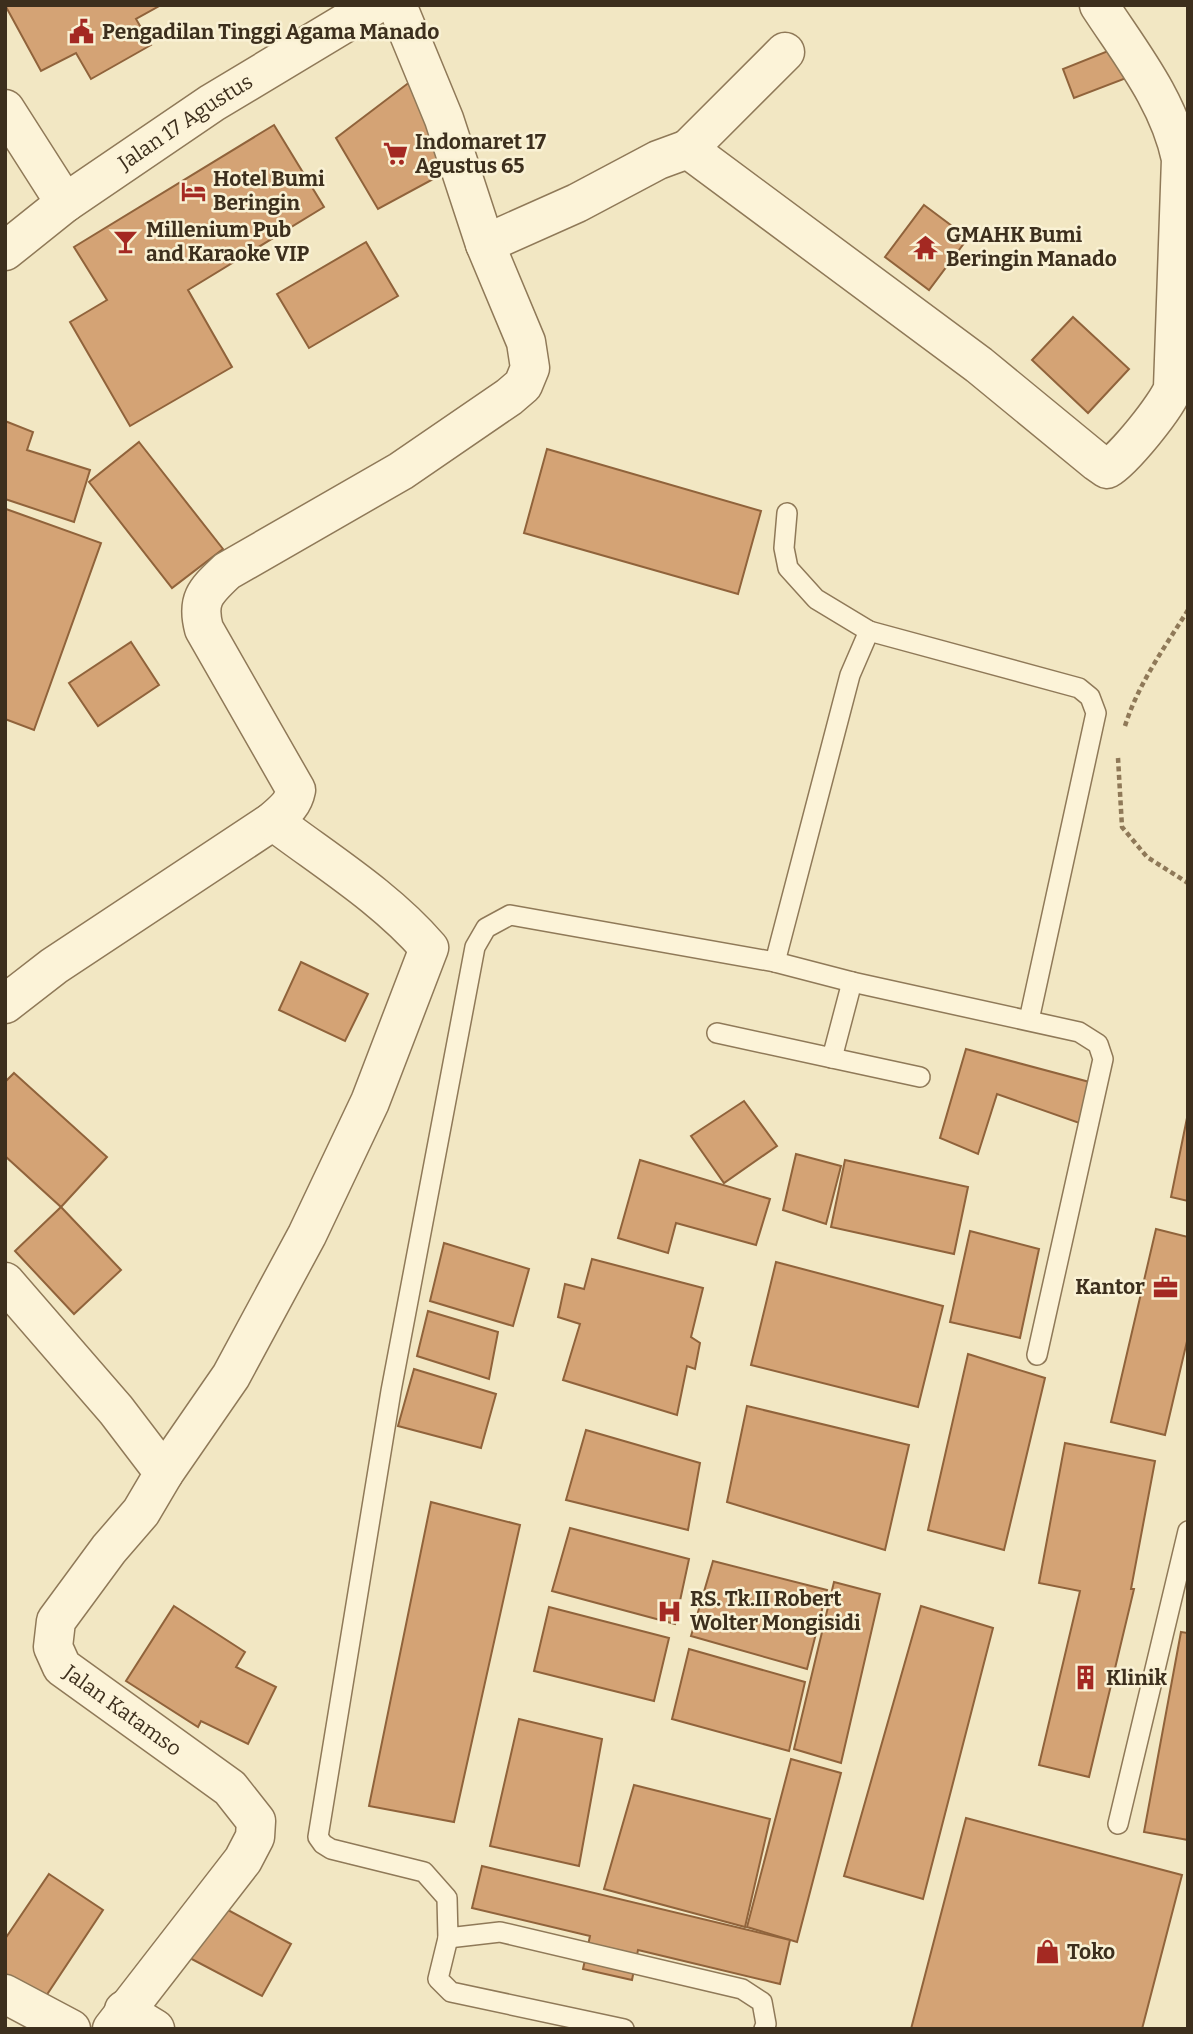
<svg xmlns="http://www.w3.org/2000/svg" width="1193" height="2034" font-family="Bitter,serif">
<rect width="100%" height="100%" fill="#f2e7c3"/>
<!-- building -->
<g fill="#d4a375" stroke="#90633b" stroke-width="2">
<polygon points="5,5 161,5 136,19 151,45 91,79 76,53 41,71"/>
<polygon points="1118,47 1129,77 1074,98 1063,69"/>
<polygon points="415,78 450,170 378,209 336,138"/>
<polygon points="274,125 324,207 188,290 232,367 130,426 70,322 107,300 74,247"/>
<polygon points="924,205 968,238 929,290 885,257"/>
<polygon points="366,242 398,296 309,348 277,294"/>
<polygon points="1073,317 1129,369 1088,413 1032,360"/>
<polygon points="5,421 33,432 27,450 90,470 74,522 5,499"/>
<polygon points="139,442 223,549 172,588 89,482"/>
<polygon points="547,449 761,511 738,594 524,533"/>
<polygon points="6,509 101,543 34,730 5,719"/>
<polygon points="131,642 159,685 98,726 69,683"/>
<polygon points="301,962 368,994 345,1041 279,1010"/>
<polygon points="966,1049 1097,1084 1085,1125 997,1094 978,1154 940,1138"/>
<polygon points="14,1073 107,1157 61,1207 5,1156 5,1082"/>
<polygon points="744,1101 777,1146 724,1183 691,1136"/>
<polygon points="1188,1113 1188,1201 1171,1197"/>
<polygon points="796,1154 841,1166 826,1224 783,1210"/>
<polygon points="640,1160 770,1199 756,1245 676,1223 668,1253 618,1238"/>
<polygon points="845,1160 968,1187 954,1254 831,1227"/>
<polygon points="61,1207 121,1270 74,1314 15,1251"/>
<polygon points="1156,1229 1188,1237 1188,1337 1165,1435 1111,1422"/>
<polygon points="970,1231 1039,1249 1020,1338 950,1322"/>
<polygon points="444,1243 529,1269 513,1326 430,1301"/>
<polygon points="592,1259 703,1288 691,1337 700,1343 695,1369 687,1366 677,1415 563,1380 580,1324 558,1317 565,1284 584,1289"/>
<polygon points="776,1262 943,1306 918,1407 751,1365"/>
<polygon points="428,1311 498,1332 489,1379 417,1356"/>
<polygon points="968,1354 1045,1378 1004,1550 928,1530"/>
<polygon points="414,1369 496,1394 481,1448 398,1426"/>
<polygon points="747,1406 909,1445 885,1550 727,1502"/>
<polygon points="586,1430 700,1463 688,1530 566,1500"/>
<polygon points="1065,1443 1155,1461 1131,1589 1134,1589 1089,1777 1039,1765 1080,1591 1039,1583"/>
<polygon points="431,1502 520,1525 454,1822 369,1806"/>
<polygon points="570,1528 689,1559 675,1624 552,1591"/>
<polygon points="713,1561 827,1590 807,1669 691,1636"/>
<polygon points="834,1582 880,1594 841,1763 794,1749"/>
<polygon points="174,1606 245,1652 236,1667 276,1687 248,1744 201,1721 198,1727 126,1681"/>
<polygon points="921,1606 993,1628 923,1899 844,1876"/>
<polygon points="549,1607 669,1638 654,1701 534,1671"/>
<polygon points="1181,1632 1188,1633 1188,1840 1144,1832"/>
<polygon points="689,1649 805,1682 789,1751 672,1719"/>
<polygon points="519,1719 602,1739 579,1866 490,1846"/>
<polygon points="791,1759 841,1773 797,1942 747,1927"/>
<polygon points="634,1785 770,1819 745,1927 604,1889"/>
<polygon points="966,1818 1182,1875 1142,2029 911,2029"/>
<polygon points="482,1866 790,1940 780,1984 638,1950 632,1980 583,1969 590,1936 472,1908"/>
<polygon points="49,1874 103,1910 40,2005 5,1981 5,1939"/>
<polygon points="215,1903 291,1944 262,1996 186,1956"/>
</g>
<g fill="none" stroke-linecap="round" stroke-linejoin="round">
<defs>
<g id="service">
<polyline points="787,513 784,548 788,568 816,599 869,631"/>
<polyline points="775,962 850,675 869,631 1079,688 1090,697 1096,713 1029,1020"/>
<polyline points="717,1033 832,1058 852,982"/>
<polyline points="832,1058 920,1077"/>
<polyline points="1118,1824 1188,1531"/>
<polyline points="448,1938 438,1979 451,1992 624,2029"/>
<polyline points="764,2029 766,2024 762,2002 742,1989 500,1932 448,1938 447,1898 424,1872 331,1849 323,1844 318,1837 391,1391 475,947 486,928 510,915 775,962 852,982 1079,1032 1098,1044 1103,1059 1037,1355"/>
</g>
<g id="minor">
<polyline points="5,109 65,203"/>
<polyline points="688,149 785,52"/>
<path d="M485 244 577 203 658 160 688 149 979 365 1097 462 1107 469C1123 460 1168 405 1173 388L1181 159C1169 101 1131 54 1099 5"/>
<path d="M5 1004 54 966 273 821C284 811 293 805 296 790L204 629C196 599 206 591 227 571L401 471 509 397 523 385 530 368 526 342 485 244 444 119 397 5"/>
<path id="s1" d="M5 1282 116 1410 164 1473 141 1512 109 1549 56 1621 53 1647 62 1667 230 1788 256 1821 255 1837 243 1860 112 2029"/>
<path d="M164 1473 231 1376 307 1235 370 1102 429 948C386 898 326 861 273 821"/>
<polyline points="5,1994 71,2029"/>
<polyline points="124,2010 155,2029"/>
</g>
<g id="tertiary">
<path id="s2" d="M5 251 65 203 212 103 375 5"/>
</g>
</defs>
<!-- service casing -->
<use href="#service" stroke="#8f7958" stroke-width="22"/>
<!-- minor casing -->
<use href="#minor" stroke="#8f7958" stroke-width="41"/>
<!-- tertiary casing -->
<use href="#tertiary" stroke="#8f7958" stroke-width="41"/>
<!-- path -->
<g stroke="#8f7958" stroke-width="4.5" stroke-dasharray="5 3.5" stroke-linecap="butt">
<path d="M1125 726C1138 684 1165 647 1188 610"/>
<polyline points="1118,758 1122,827 1147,857 1188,883"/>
</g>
<!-- service -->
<use href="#service" stroke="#fcf3d8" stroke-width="19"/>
<!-- minor -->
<use href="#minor" stroke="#fcf3d8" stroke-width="38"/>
<!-- tertiary -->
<use href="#tertiary" stroke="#fcf3d8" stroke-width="38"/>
</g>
<!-- icons -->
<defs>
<symbol id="civic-bare" viewBox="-9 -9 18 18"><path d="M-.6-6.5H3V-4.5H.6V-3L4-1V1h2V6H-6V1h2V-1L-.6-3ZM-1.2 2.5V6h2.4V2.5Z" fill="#a42922" stroke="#f9f1d4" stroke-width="2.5" paint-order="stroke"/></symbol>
<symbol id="supermarket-bare" viewBox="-9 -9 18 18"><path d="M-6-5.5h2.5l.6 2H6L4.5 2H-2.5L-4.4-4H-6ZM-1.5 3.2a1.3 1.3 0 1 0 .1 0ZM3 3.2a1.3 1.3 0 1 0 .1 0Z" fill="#a42922" stroke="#f9f1d4" stroke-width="2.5" paint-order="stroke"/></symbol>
<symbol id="hotel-bare" viewBox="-9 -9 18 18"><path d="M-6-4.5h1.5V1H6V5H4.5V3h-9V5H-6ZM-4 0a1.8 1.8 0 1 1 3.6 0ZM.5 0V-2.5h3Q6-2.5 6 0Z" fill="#a42922" stroke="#f9f1d4" stroke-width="2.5" paint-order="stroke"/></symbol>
<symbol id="bar-bare" viewBox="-9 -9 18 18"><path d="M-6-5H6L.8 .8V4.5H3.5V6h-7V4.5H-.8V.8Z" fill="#a42922" stroke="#f9f1d4" stroke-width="2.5" paint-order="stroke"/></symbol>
<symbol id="temple-bare" viewBox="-9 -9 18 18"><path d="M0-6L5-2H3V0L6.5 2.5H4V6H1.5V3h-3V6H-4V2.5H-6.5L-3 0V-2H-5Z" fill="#a42922" stroke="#f9f1d4" stroke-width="2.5" paint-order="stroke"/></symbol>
<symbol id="office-bare" viewBox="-9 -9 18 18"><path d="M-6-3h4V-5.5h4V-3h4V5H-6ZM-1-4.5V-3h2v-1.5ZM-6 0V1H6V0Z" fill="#a42922" stroke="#f9f1d4" stroke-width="2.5" paint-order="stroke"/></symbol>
<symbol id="hospital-bare" viewBox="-9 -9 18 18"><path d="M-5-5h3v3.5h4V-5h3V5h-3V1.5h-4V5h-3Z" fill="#a42922" stroke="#f9f1d4" stroke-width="2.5" paint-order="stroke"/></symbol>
<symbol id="building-bare" viewBox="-9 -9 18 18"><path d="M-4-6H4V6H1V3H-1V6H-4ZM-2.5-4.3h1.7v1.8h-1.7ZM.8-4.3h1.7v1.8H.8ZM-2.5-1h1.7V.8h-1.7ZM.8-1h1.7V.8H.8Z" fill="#a42922" stroke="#f9f1d4" stroke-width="2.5" paint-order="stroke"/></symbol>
<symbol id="shop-bare" viewBox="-9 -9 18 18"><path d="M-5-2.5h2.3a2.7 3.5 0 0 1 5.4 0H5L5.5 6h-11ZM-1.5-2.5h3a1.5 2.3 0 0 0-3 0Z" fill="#a42922" stroke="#f9f1d4" stroke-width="2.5" paint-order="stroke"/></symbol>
</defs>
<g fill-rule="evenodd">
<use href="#civic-bare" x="64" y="14" width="35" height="35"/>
<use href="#supermarket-bare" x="378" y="136" width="35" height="35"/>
<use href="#hotel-bare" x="176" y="174" width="35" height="35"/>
<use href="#bar-bare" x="108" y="224" width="35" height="35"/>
<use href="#temple-bare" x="908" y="230" width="35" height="35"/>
<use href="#office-bare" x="1148" y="1270" width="35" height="35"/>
<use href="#hospital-bare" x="652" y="1594" width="35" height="35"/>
<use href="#building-bare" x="1068" y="1660" width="35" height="35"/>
<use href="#shop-bare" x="1030" y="1934" width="35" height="35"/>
</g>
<g text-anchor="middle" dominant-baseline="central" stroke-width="5" stroke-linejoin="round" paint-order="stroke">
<!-- poi labels -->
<g font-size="21" font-weight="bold" fill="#3d2f1d" stroke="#f9f1d4" text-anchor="start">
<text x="102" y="32">Pengadilan Tinggi Agama Manado</text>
<text x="415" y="142">Indomaret 17<tspan x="415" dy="24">Agustus 65</tspan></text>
<text x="213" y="179">Hotel Bumi<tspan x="213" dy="24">Beringin</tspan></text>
<text x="146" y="230">Millenium Pub<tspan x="146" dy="24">and Karaoke VIP</tspan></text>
<text x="946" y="235">GMAHK Bumi<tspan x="946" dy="24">Beringin Manado</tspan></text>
<text x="1145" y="1287" text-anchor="end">Kantor</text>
<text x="690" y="1599">RS. Tk.II Robert<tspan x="690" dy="24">Wolter Mongisidi</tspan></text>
<text x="1106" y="1678">Klinik</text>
<text x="1067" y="1952">Toko</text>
</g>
<!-- street labels -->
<g font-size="21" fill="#3d2f1d" stroke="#f9f1d4">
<text stroke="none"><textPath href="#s2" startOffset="222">Jalan 17 Agustus</textPath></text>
<text stroke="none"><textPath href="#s1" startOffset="555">Jalan Katamso</textPath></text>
</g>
</g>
<!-- border -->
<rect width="1193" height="2034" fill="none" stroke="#3d2f1d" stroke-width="14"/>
</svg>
